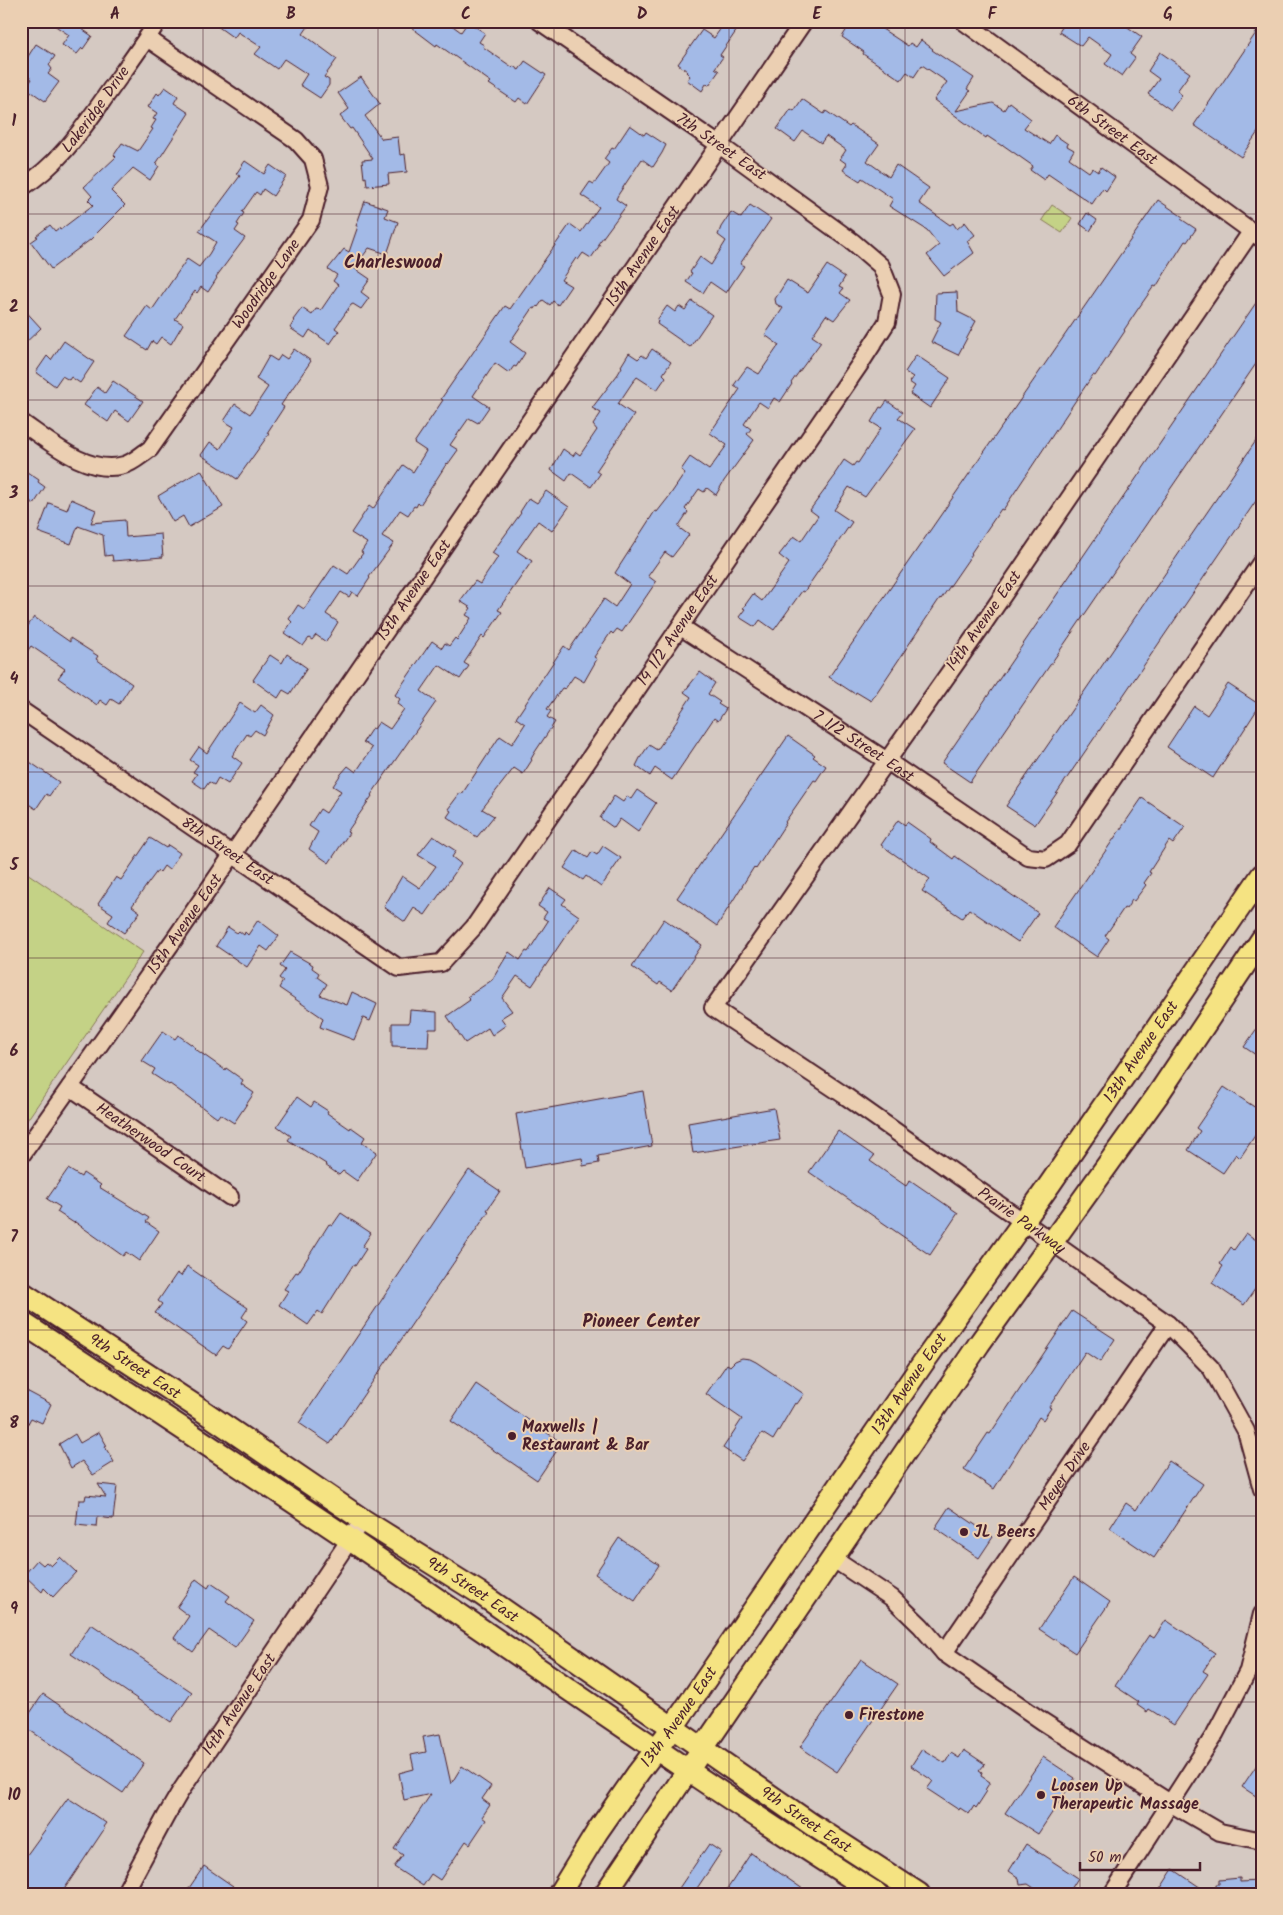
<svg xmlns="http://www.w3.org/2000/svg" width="1283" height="1915" font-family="Kalam,sans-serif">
<rect width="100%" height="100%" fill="#d5c9c2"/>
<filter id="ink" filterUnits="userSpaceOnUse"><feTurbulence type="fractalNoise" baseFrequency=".02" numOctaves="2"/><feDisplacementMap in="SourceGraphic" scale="10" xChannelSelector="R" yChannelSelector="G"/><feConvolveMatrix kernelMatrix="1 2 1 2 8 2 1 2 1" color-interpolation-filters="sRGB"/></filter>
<g filter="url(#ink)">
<!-- green -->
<g fill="#c4d286" stroke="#877858">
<polygon points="1052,205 1072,218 1062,233 1042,220"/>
<polygon points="21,869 143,952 21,1129"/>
</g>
<!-- building -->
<g fill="#a3bae7" stroke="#4a1f2b">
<polygon points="48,21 87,21 82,29 92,36 83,49 82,48 77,54 62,45 69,35"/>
<polygon points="210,21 312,21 303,34 337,59 324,77 329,80 329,85 320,98 300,85 307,74 284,59 277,69 255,54 261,47 238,32 234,38"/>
<polygon points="403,21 446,21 461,32 468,22 485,33 479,42 484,45 483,47 512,67 513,66 519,70 525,61 546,75 527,104 519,98 516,102 489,84 491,82 437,44 436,46"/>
<polygon points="726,21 743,21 720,55 723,57 715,68 719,71 709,85 706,84 702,91 687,80 690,76 686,72 687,71 678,64 702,30 714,38"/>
<polygon points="852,21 870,21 908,46 910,43 916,47 921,40 933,49 932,50 974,78 967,89 970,91 956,111 993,103 1004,110 1009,102 1031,119 1024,128 1049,144 1055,135 1068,144 1067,146 1074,150 1069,158 1089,172 1092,168 1098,172 1101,167 1115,177 1106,191 1103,188 1092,204 1048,174 1044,180 1030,170 1033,166 1003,145 1002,146 987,136 986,138 934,100 947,82 922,65 914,77 907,72 901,80 863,54 864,52 842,37"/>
<polygon points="1066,21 1119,21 1142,37 1130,54 1135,58 1122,76 1105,64 1112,54 1088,37 1081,46 1059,32"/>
<polygon points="1262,24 1262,126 1241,157 1194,125"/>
<polygon points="36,44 55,56 49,65 52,69 48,74 59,82 45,101 26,88 32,79 21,72 21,53 27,58"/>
<polygon points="1160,52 1190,73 1177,91 1182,95 1171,110 1148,94 1159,79 1148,71"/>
<polygon points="361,77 380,104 365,116 382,139 398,137 400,155 405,154 407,172 388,174 389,184 367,186 366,177 364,178 362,160 373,159 352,128 350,129 340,116 349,109 338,93"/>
<polygon points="165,87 178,96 174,103 189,113 156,164 159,166 150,180 133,168 111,191 125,205 90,240 51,269 31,242 38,237 36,236 50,225 55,231 59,228 60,230 93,205 88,200 92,196 84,187 116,157 114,155 122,143 138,151 153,129 151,128 156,120 153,119 157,113 148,107 157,93 159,95"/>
<polygon points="802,99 824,114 826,111 849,127 851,125 879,144 867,161 889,177 896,165 929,188 919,203 950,225 953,223 957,229 965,222 975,235 967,241 974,253 944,276 927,255 939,245 927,230 889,206 893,199 862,178 860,181 843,170 847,164 840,159 846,150 826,136 821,143 803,131 795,142 777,129 791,109 794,111"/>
<polygon points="630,125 644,135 646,132 666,145 662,153 653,167 642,159 618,195 616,199 626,206 598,244 600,245 591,258 583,253 578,260 576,258 561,280 571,286 558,305 553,301 550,305 543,300 538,307 537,306 535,309 533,308 510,342 525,353 516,367 514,366 509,373 495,363 473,396 489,407 478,423 469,418 450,445 458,450 448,464 447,463 420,505 418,503 416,507 414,506 408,515 400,510 382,536 394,543 369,577 370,578 358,596 352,592 349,597 341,592 326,614 338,622 326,642 316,635 312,640 309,638 303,646 284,633 292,622 289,619 298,605 304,609 334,565 348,574 363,553 361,552 367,543 351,533 369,506 373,509 403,465 413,472 426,451 414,443 443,400 441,399 505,306 510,309 570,224 581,232 599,207 581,195 590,182 594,184 609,163 604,159 612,148 614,149"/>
<polygon points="245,161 264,174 270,165 286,176 273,196 263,189 260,195 256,192 242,212 244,213 237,224 239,225 235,231 245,238 216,277 217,278 208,292 201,287 197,293 195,291 175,319 183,324 171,344 161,337 156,344 152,341 147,350 126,336 147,306 152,310 187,259 199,267 209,254 216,242 199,231 240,176 236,174"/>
<polygon points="1158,200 1183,217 1181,219 1196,229 1187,242 1185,241 1156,287 1154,286 1138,309 1124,330 1125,331 1095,376 1093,375 1078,397 1003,510 1001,509 971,553 972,554 941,599 940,598 871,701 856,692 855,694 829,677"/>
<polygon points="365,201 388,209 385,217 398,222 387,254 369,248 354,268 370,279 361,292 369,298 361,309 353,304 351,305 335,328 339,331 330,344 310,330 305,338 290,328 294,321 293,320 302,308 312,315 316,309 321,310 338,285 333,281 337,275 328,269 344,249 349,252 358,226 356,226"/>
<polygon points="750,205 771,219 740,264 744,266 726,293 710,282 703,293 686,282 692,273 690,272 700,257 711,265 726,241 718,235 721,227 731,212 741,218"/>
<polygon points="1087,213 1097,220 1090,231 1080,224"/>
<polygon points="827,265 845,277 839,287 843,289 840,293 850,300 834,320 826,315 812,336 821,342 796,376 791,383 792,384 780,402 774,398 768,408 759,402 744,424 751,429 747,434 754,440 724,481 716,495 707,488 704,492 699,489 685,509 688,512 678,527 689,535 672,557 665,552 648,576 656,582 622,632 617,629 613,634 611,632 594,657 597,659 584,682 574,676 565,689 562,688 547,709 551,711 547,717 555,722 535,752 531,759 532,760 523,774 514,768 482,809 494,816 477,837 447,817 451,811 448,809 460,793 462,794 500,736 512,744 525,724 516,718 564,646 569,650 604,599 615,607 630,584 615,573 655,511 657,512 668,498 685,473 681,470 690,457 709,470 727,445 710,433 740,389 734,385 747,367 759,374 779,345 765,335 783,308 776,304 775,299 787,280 808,293"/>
<polygon points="957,292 958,312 976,321 958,355 931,342 941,322 935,319 936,293"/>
<polygon points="1262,294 1262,355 970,782 942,763"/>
<polygon points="692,301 712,315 690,347 657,324 658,321 657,320 667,306 675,312 679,306 685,310"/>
<polygon points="21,306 41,328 21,347"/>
<polygon points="64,341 94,362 80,383 71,377 69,380 62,376 55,386 36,372 47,356 51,360"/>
<polygon points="294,349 311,361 281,405 284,407 267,433 269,434 237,479 201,455 210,442 220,449 234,427 224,421 235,404 250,414 268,387 256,379 269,356 277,361 281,355 287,359"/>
<polygon points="652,349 671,362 663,374 666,377 657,390 637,377 632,383 618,404 634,415 596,471 600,474 591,487 571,473 566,481 551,470 563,449 573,456 576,452 580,455 597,430 593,425 601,413 592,408 618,374 622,367 621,366 629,353 638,359 642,355 646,358"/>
<polygon points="916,355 950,378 930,408 910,394 915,386 909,382 913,377 905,372"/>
<polygon points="113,381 143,401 129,421 115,411 108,422 84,405 97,387 105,393"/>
<polygon points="887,401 903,412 898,418 915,429 865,497 849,487 834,510 852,522 804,592 802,591 774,630 760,620 755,627 739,617 745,609 743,608 753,594 762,601 772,587 789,563 779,555 794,536 801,541 818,516 810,510 835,476 834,475 844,460 853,466 856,462 858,463 881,428 871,422 880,407 882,408"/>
<polygon points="1262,432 1262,492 1035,825 1006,806"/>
<polygon points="21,468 39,480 38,482 45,487 34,504 21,495"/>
<polygon points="201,470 223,507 189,527 183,516 173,522 158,496"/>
<polygon points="546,491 569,507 552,531 538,521 517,551 532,561 498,610 502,612 484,638 482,636 464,663 469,666 460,679 439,665 421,691 436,702 371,795 372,796 347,832 349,833 329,863 309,849 318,832 309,826 320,809 326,813 341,791 333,786 341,774 348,766 356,772 372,748 363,742 372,728 374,729 379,722 390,729 404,709 397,704 400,699 395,695 432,641 442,648 445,643 449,646 455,638 457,640 471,618 466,615 471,608 460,601 475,581 480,584 498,557 492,553 521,513 520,512 529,498 537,503"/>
<polygon points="71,499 96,510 91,523 125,520 126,537 161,534 163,557 113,561 112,555 105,556 103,535 78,526 71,544 38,532 49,503 67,510"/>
<polygon points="34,617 70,642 70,638 98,656 96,659 132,684 119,704 111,699 107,705 100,700 97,705 58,678 65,669 31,646 21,660 21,636"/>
<polygon points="287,654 307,668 290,694 283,690 278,698 253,680 270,655 282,663"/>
<polygon points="700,672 715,683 708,694 720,702 718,704 726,709 718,721 714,718 672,780 655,768 650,776 636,766 640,758 649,745 657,750 677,721 681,712 691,697 684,692"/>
<polygon points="1228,684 1260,705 1213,778 1167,747 1194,706 1207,715"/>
<polygon points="240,703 255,713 261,705 274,715 263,735 255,730 250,736 247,734 232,756 242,763 228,784 218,778 214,785 209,782 204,789 192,781 197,774 193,772 198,765 190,760 199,747 207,753"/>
<polygon points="788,736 815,755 813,757 826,766 816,781 814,780 785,822 786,823 756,869 754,867 717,926 677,898"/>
<polygon points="21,756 59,782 49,796 46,794 36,809 21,799"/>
<polygon points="637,790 656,803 638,832 620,819 614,828 600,818 614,796 623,802 627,796 631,799"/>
<polygon points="1142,798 1185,827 1173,844 1169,841 1149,872 1151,873 1144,883 1146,885 1134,901 1132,900 1126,909 1124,908 1105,936 1109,939 1097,957 1053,927"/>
<polygon points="898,820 905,825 907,822 931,839 930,842 953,859 955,856 1038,913 1018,942 969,909 962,918 922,891 930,879 881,845"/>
<polygon points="433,836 456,851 452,857 461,864 425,915 414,908 405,922 384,907 402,876 420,888 436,866 418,855"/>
<polygon points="150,838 166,848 168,845 180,853 169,870 164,866 160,872 158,870 149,882 132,906 140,912 124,933 108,922 113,914 98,904 116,877 121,880"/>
<polygon points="603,846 621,858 601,887 586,876 583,880 564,868 576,850 588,858 592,852 597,855"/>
<polygon points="550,888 566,899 562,904 579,916 532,986 517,976 502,998 512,1011 501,1018 506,1025 492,1035 488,1028 465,1043 447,1016 470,1000 467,997 492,980 509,952 520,960 526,951 528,952 548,921 543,918 547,912 538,906"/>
<polygon points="664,919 702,945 672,990 660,982 658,985 632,967"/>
<polygon points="258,920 279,936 268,951 261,946 247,967 216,946 228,927 237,933 239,931 244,935 245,932 248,935"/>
<polygon points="290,952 313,965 312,968 319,973 317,977 327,984 320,995 347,1005 352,992 377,1004 370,1021 363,1018 354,1040 320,1027 323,1018 279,988 283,981 279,978 285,970 280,966"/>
<polygon points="410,1010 437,1012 437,1029 429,1029 428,1047 392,1046 392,1023 409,1023"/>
<polygon points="1262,1021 1262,1059 1244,1047"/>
<polygon points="163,1031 175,1039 178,1035 195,1047 194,1048 225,1070 226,1068 243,1080 241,1084 254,1093 234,1123 220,1114 217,1118 170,1084 169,1085 152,1074 155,1069 142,1061"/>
<polygon points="1224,1087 1262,1112 1262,1125 1240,1158 1236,1154 1223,1173 1188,1150 1200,1131 1196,1128"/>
<polygon points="643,1091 652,1146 598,1156 599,1163 583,1166 582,1158 525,1168 516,1114"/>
<polygon points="297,1097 311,1107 314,1102 328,1111 327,1113 350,1129 351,1127 365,1137 362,1142 377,1152 357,1181 343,1171 339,1175 325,1165 326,1164 288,1140 291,1136 277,1126"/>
<polygon points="774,1108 780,1140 693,1153 688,1123"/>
<polygon points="838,1131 874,1156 870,1161 906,1186 910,1180 958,1213 930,1255 809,1172"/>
<polygon points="68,1169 81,1177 83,1173 101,1185 99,1187 149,1218 146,1222 159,1231 139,1261 126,1252 123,1256 75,1222 74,1223 57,1212 60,1207 47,1199"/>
<polygon points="469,1170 500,1191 487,1210 489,1211 330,1444 299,1423"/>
<polygon points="341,1213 371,1233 362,1247 366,1249 355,1266 353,1265 322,1314 318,1311 308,1325 279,1305 288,1291 284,1289 296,1272 298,1273 329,1224 332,1226"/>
<polygon points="1246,1233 1262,1244 1262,1279 1244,1305 1212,1283 1223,1266 1220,1264 1231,1247 1234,1250"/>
<polygon points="187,1266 248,1308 242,1317 247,1321 228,1349 223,1346 216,1355 155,1313 162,1304 158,1301 177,1273 181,1276"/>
<polygon points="1072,1311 1115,1339 1100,1362 1085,1352 1049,1407 1051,1408 1043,1420 1039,1417 994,1489 964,1469 988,1433 990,1434"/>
<polygon points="742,1358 750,1359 756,1362 804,1394 797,1404 795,1403 773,1440 762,1433 742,1461 723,1448 742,1419 706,1394 727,1364 730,1366 735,1361"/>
<polygon points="476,1384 562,1443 537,1480 451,1421"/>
<polygon points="21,1388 51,1404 42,1423 31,1418 21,1436"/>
<polygon points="99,1432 107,1446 105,1447 114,1462 93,1475 82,1461 71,1468 59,1444 75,1434 80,1443"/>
<polygon points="1169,1461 1203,1484 1154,1558 1110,1528 1126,1503 1136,1510"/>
<polygon points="98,1484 117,1486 113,1519 97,1517 96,1527 76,1525 79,1500 85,1500 86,1495 106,1497"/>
<polygon points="949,1507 993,1537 979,1558 935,1528"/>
<polygon points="619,1538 659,1565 635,1601 595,1574"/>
<polygon points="60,1557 76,1572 53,1597 44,1588 42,1592 24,1575 37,1560 43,1565 46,1562 51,1566"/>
<polygon points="1074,1577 1110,1602 1075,1653 1039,1629"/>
<polygon points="196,1579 208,1588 211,1583 230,1596 226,1601 254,1621 235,1648 209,1630 193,1652 174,1638 189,1616 177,1607"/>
<polygon points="1166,1620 1215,1653 1203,1671 1208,1674 1174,1725 1149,1709 1147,1712 1137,1705 1139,1702 1115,1686 1149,1635 1154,1638"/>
<polygon points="91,1624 192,1692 171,1722 71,1654"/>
<polygon points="861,1659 898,1684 837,1772 800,1747"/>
<polygon points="43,1694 144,1763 123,1793 22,1725"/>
<polygon points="440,1734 451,1784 462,1766 491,1786 482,1799 490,1805 482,1817 486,1820 470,1844 466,1841 440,1880 431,1874 423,1886 394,1867 403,1855 394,1849 431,1794 404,1800 399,1773 414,1769 411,1755 426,1752 423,1737"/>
<polygon points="922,1749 945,1763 951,1753 959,1758 964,1750 985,1764 979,1771 982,1773 981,1776 990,1782 985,1790 987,1791 976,1808 974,1806 969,1814 960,1808 959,1810 927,1789 933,1781 911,1766"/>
<polygon points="1043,1757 1075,1778 1038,1834 1005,1813"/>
<polygon points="1262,1757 1262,1800 1242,1787"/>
<polygon points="68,1798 106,1823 103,1827 105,1828 61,1894 21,1894 21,1863"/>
<polygon points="709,1844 721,1852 708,1872 693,1894 675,1894"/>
<polygon points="1026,1844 1078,1878 1068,1894 1043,1894 1028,1884 1020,1885 1019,1878 1009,1871"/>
<polygon points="751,1853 810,1894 724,1894"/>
<polygon points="204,1866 233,1886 227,1894 185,1894"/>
<polygon points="1173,1869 1210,1894 1157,1894"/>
<polygon points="1240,1878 1240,1882 1260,1881 1261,1894 1216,1894 1216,1884 1219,1884 1219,1880"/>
</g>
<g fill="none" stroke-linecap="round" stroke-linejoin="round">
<defs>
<g id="minor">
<path id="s1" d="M963 21 1262 239"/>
<path id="s2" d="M21 188C59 165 83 128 108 93 125 69 142 46 158 21"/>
<path id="s3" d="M1251 232 980 629 713 1008 844 1095 1168 1324 1211 1368 1246 1431 1262 1489"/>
<path id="s4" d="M21 422C49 441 88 476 124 465 133 463 142 454 150 449L311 220 320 186 313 159 296 140 147 38"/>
<path id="s5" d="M681 627 887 761 1028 857 1046 859 1068 844 1262 561"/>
<path id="s6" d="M21 710 399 968 441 963 474 927 860 364 887 322 892 294 881 266 853 242 718 144 539 21"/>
<path id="s7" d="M70 1087 230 1197"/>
<path id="s8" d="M21 1156 178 934 804 21"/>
<polyline points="832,1558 892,1598 921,1626 944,1653 1042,1721 1170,1803 1220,1832 1262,1841"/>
<path id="s9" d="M944 1653 1168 1324"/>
<path id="s10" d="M124 1894 166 1816 180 1792 363 1520"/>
<polyline points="1112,1894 1215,1734 1248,1671 1262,1614"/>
</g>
<g id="major">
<path id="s11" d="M21 1292 200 1409 363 1520 478 1592 811 1824 919 1894"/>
<path d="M21 1322C130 1394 240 1466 349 1539 524 1658 698 1781 877 1894"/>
<path id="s12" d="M559 1894 597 1832 638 1773 673 1727 923 1363 1050 1184 1262 875"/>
<polyline points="605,1894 703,1748 979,1344 1157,1096 1262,939"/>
</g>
</defs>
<!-- minor casing -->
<use href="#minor" stroke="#4a1f2b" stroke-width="20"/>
<!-- major casing -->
<use href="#major" stroke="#4a1f2b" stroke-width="25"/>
<!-- minor -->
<use href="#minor" stroke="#ebcfb2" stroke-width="16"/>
<!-- major -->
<use href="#major" stroke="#f5e382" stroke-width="21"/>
</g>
</g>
<!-- grid -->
<path fill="none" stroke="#4a1f2b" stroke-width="1" stroke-opacity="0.55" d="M203 21V1894M378 21V1894M554 21V1894M729 21V1894M905 21V1894M1080 21V1894M21 214H1262M21 400H1262M21 586H1262M21 772H1262M21 958H1262M21 1144H1262M21 1330H1262M21 1516H1262M21 1702H1262"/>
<!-- markers -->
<g fill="#4a1f2b" stroke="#ebcfb2" stroke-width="2">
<circle cx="512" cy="1436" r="5"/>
<circle cx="964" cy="1532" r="5"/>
<circle cx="849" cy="1715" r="5"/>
<circle cx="1041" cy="1795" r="5"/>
</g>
<g text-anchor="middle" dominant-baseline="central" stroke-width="4" stroke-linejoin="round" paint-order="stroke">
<!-- street labels -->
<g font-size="16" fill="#4a1f2b" stroke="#ebcfb2">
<text stroke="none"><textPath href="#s2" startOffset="109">Lakeridge Drive</textPath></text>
<text stroke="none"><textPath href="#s1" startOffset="185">6th Street East</textPath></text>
<text transform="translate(721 147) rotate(35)">7th Street East</text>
<text stroke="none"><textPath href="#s8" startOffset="1094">15th Avenue East</textPath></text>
<text stroke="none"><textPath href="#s4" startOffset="348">Woodridge Lane</textPath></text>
<text stroke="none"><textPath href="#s8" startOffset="689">15th Avenue East</textPath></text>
<text transform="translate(984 621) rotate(-55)">14th Avenue East</text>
<text stroke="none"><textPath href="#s6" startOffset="909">14 1/2 Avenue East</textPath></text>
<text stroke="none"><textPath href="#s5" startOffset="218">7 1/2 Street East</textPath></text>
<text stroke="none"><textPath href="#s6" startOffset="250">8th Street East</textPath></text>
<text stroke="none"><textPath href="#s8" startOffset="284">15th Avenue East</textPath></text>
<text stroke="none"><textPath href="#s12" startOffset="1024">13th Avenue East</textPath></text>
<text stroke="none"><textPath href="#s7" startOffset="98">Heatherwood Court</textPath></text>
<text stroke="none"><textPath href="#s3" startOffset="1319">Prairie Parkway</textPath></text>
<text stroke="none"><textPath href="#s11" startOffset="136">9th Street East</textPath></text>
<text stroke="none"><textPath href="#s12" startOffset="619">13th Avenue East</textPath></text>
<text stroke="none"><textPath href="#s9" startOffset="214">Meyer Drive</textPath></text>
<text stroke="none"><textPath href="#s11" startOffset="541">9th Street East</textPath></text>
<text stroke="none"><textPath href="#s10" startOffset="222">14th Avenue East</textPath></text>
<text stroke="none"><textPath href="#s12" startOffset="214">13th Avenue East</textPath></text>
<text stroke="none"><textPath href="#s11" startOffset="946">9th Street East</textPath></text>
</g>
<!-- poi labels -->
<g font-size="16" font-weight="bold" fill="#4a1f2b" stroke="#ebcfb2" text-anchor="start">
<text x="522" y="1427">Maxwells |<tspan x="522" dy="18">Restaurant &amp; Bar</tspan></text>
<text x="974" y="1532">JL Beers</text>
<text x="859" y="1715">Firestone</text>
<text x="1051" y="1786">Loosen Up<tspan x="1051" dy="18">Therapeutic Massage</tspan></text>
</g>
<!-- neighbourhood labels -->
<g font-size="18" font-weight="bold" fill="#4a1f2b" stroke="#ebcfb2">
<text x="393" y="263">Charleswood</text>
<text x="641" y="1322">Pioneer Center</text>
</g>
</g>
<!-- margin -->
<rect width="1283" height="1915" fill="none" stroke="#ebcfb2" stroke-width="55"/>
<!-- scale -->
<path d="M1080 1862v8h120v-8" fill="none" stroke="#4a1f2b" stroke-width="2.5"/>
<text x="1088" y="1862" font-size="15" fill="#4a1f2b" stroke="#ebcfb2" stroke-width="4" paint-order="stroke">50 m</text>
<rect x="28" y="28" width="1228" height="1860" fill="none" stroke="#4a1f2b" stroke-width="2"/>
<g font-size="16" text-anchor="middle" font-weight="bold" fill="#4a1f2b">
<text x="115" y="19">A</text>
<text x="291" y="19">B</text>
<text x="466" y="19">C</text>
<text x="642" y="19">D</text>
<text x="817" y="19">E</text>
<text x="992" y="19">F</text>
<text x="1168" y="19">G</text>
<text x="14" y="126">1</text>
<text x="14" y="312">2</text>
<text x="14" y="498">3</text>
<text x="14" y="684">4</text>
<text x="14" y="870">5</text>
<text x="14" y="1056">6</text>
<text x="14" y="1242">7</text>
<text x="14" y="1428">8</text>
<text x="14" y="1614">9</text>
<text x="14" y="1800">10</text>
</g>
</svg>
